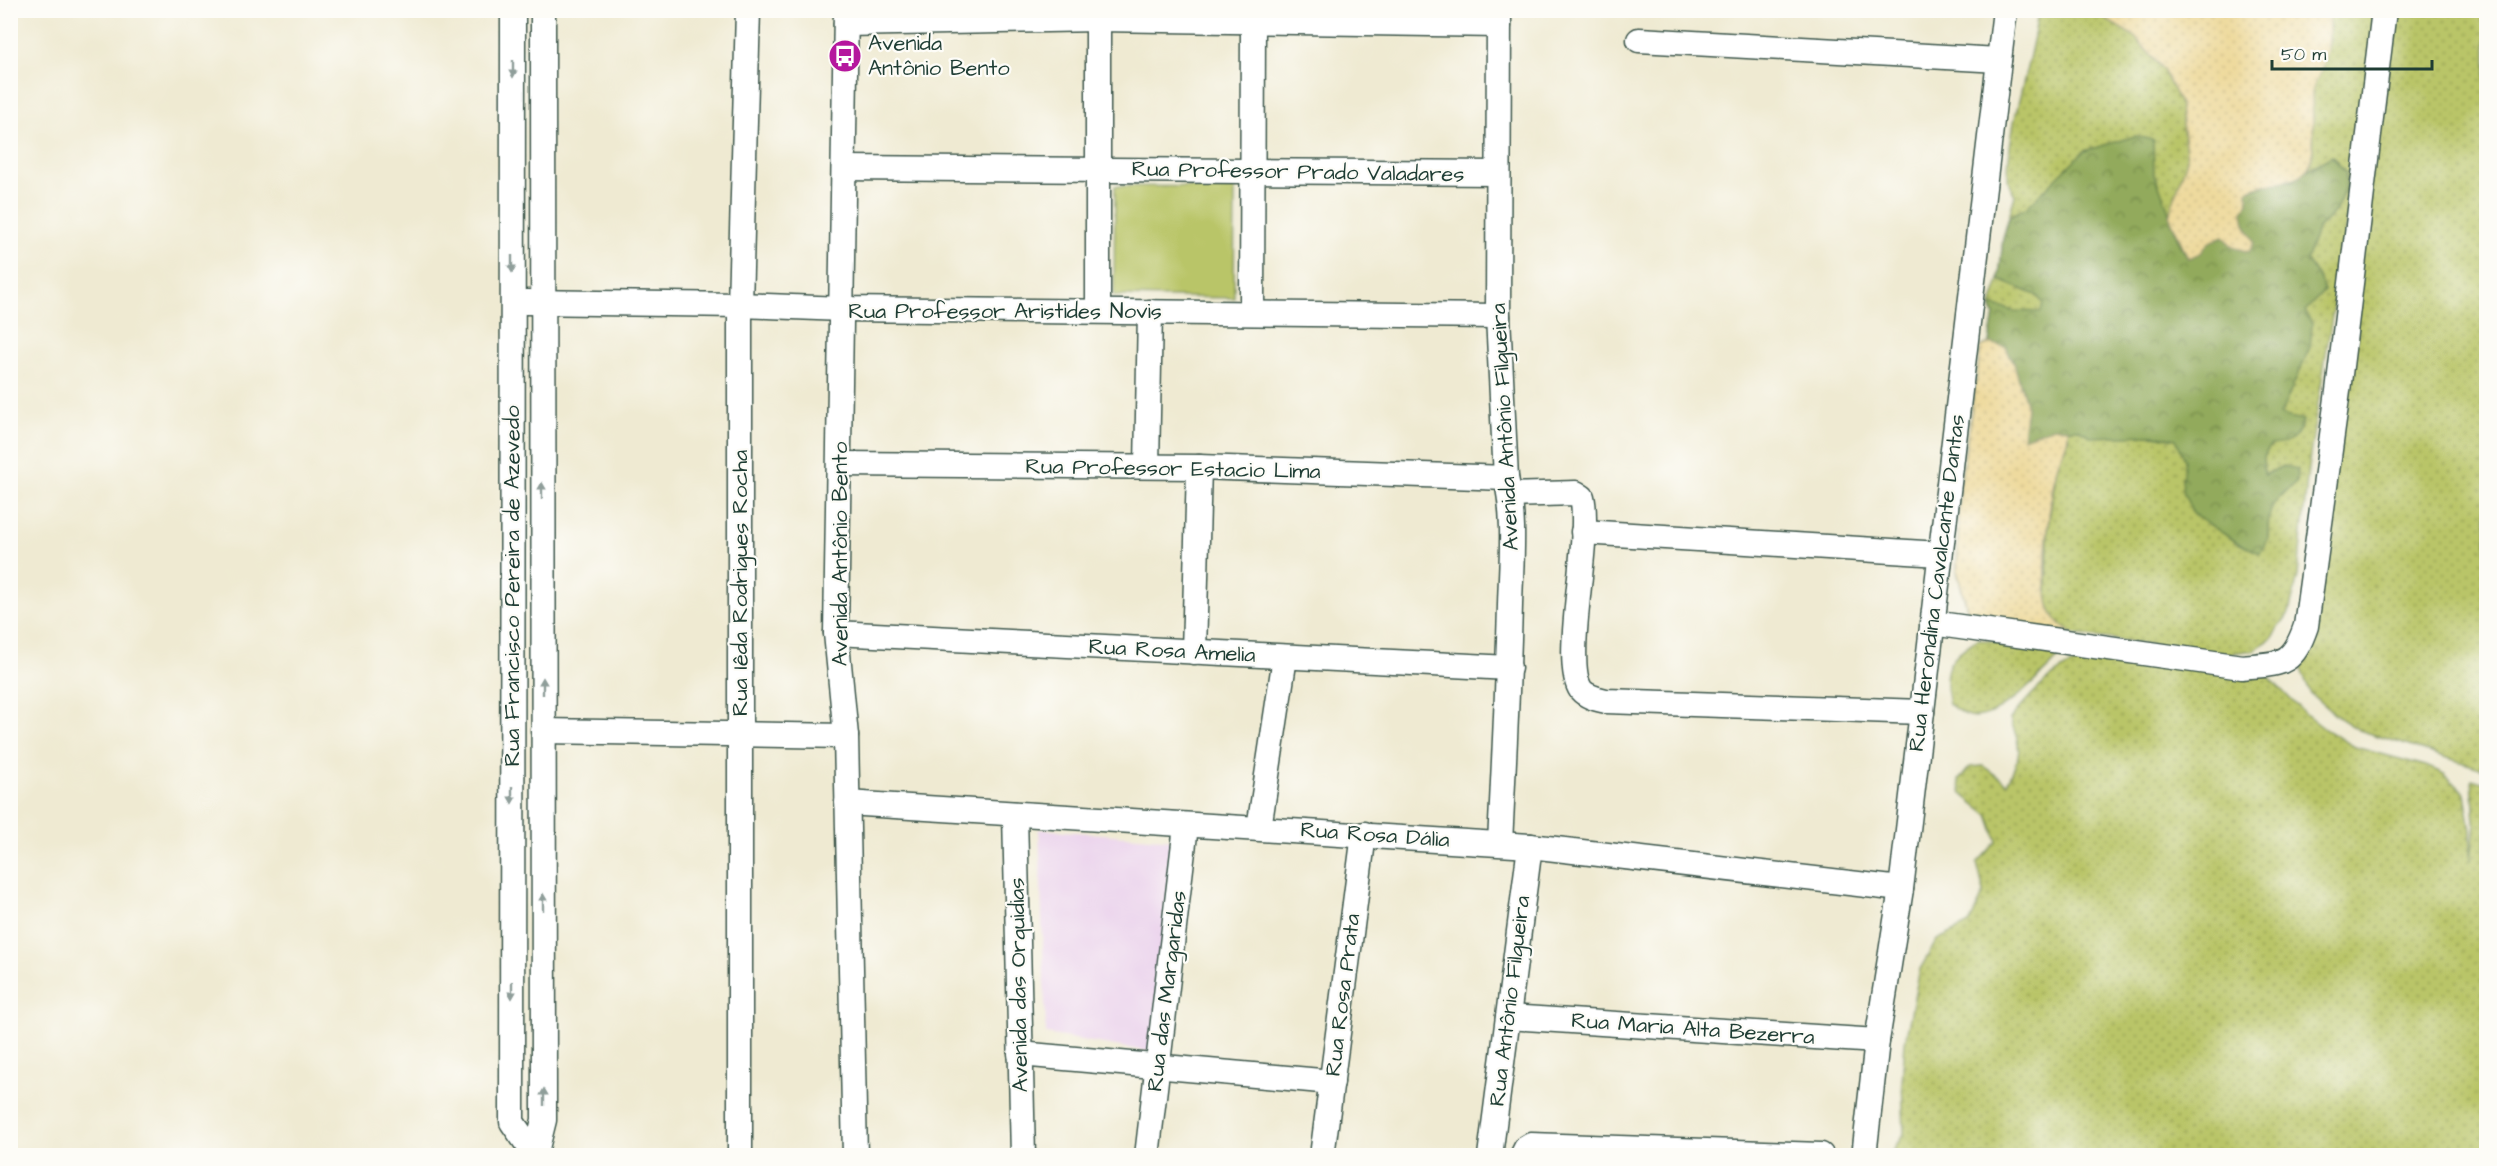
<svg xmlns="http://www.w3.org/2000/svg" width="2497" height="1166" font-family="'Architects Daughter',sans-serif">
<defs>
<pattern id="grass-dots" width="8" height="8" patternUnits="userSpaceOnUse" patternTransform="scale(1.5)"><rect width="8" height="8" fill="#b9c567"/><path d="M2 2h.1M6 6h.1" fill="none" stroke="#96a156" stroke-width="1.8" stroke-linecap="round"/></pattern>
<pattern id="forest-crowns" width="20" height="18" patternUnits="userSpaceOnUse" patternTransform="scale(1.5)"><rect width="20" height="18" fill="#92aa5c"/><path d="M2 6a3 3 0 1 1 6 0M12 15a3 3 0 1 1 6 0" fill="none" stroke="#778c4d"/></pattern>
<pattern id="sand-dots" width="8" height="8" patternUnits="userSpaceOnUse" patternTransform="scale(1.5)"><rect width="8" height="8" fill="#eeda9e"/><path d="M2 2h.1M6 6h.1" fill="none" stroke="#ccbc89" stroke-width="1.8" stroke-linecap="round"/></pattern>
</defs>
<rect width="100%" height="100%" fill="#fdfcf7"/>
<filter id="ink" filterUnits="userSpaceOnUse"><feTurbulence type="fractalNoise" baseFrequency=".0167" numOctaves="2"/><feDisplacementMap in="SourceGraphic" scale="12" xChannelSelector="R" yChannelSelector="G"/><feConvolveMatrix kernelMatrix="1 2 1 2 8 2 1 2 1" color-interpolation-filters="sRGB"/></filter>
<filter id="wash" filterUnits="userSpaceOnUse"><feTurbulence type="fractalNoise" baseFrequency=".008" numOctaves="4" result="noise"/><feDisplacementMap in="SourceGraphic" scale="24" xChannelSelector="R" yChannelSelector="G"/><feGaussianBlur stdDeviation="1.35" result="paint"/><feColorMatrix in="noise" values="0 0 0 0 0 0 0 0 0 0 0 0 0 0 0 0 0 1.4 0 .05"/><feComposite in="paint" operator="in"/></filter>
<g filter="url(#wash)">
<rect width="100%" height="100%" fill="#efead2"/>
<!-- built -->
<polygon fill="#ead1ec" points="1039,829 1174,840 1163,1054 1046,1034"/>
<!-- grass -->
<g fill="url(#grass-dots)" stroke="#6c814e" stroke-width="1.5">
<path d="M2038 11H2378L2379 20 2308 468 2298 576 2289 613 2271 639 2254 650 2225 654 2073 634 2053 617 2047 600 2048 527 2057 467 2069 437 2006 347 1989 343 1994 315 1991 305 1999 280 2003 238 2015 195C2012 190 2008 184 2008 178 2007 124 2032 65 2038 11Z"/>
<polygon points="2391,11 2486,11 2486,770 2359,730 2335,715 2311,694 2301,669 2306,647"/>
<path d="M1978 639 2064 653C2044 671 1999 723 1969 716 1962 714 1955 709 1949 704 1941 669 1948 657 1978 639Z"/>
<path d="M2115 658 2267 675 2303 712 2326 730 2355 747 2426 766 2444 774 2465 793 2471 830V861L2475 823 2472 779 2486 783V1155L1893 1156 1892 1152 1904 1134 1902 1082 1905 1042 1920 969 1937 940 1969 924 1984 892 1977 863 1997 841 1988 815 1962 794 1959 780 1970 767 1983 766 2007 783C2022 754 2022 748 2010 719 2026 700 2046 677 2069 666 2083 660 2100 660 2115 658Z"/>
</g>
<!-- forest -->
<path fill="url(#forest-crowns)" stroke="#587448" stroke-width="1.5" d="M2135 136 2153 140 2154 175 2164 197 2178 240 2188 258C2200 254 2199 252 2207 244 2221 232 2239 239 2254 242L2245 224 2243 212 2248 202 2246 191 2279 181H2293L2307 170 2332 156 2346 173V186L2336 210 2317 230 2306 260 2320 280 2324 291 2305 311 2312 324 2310 347 2280 415 2303 420C2297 440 2292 443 2271 445L2263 457 2264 475 2283 466 2298 469 2296 483C2285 492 2272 501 2269 517 2266 536 2273 535 2260 553L2238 543 2193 514 2184 494 2182 479 2185 460 2176 439 2153 435 2092 437 2078 429H2068L2023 438 2027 407 2014 363 2006 347 1989 343 1994 315 1991 305 2014 311 2041 312 2043 303 2036 295 1999 280 2003 238 2010 216 2026 208 2084 151Z"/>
<!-- sand -->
<g fill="url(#sand-dots)" stroke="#868c69" stroke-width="1.5">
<path d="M2091 11H2329C2329 29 2331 47 2324 65 2321 74 2312 85 2312 95 2312 112 2318 158 2306 171 2293 185 2267 180 2247 191L2248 202 2243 212 2245 224 2254 242 2249 252 2232 247 2224 236 2208 243 2201 253 2188 258 2169 215 2187 159 2179 102 2163 70 2134 36Z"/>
<path d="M1989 343 2006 347 2014 363 2027 407 2023 438 2053 427 2068 429C2070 443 2060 455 2057 468 2050 497 2038 591 2053 615 2057 623 2067 629 2073 634L2002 623 1967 609 1957 571 1960 485 1981 347Z"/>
</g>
<!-- green -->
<polygon fill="#b9c567" stroke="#6c814e" stroke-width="1.5" points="1115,186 1235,187 1234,298 1114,296"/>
</g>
<g filter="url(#ink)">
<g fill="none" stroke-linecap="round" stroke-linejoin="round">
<defs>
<g id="minor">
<polyline points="513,10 512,1122 535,1155"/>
<polyline points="846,10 836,633 846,736 855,1156"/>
<path d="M1499 10 1498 316 1506 478C1516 519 1511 563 1510 605 1508 685 1504 764 1500 843"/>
<polyline points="846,24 1098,19 1499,25"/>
<polyline points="1639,40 1999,60"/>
<polyline points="844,168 1498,173"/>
<polyline points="526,302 740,305 842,309 1498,316"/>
<polyline points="1098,311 1098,19"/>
<polyline points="1252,313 1253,21"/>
<polyline points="840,464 1199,467 1506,478"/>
<polyline points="1147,466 1150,312"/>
<path d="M1510 495 1576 493 1582 497C1592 538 1561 662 1581 690 1587 697 1598 699 1606 701L1922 712"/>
<polyline points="1583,532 1940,554"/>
<path d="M1932 623 2242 667C2281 663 2292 667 2306 626L2338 391 2384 10"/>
<polyline points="836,633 1509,668"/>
<polyline points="1194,652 1199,467"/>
<polyline points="543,731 846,736"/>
<polyline points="847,803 1530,846 1901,889"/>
<polyline points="1015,814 1023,1156"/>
<polyline points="1259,828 1285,657"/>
<polyline points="1508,1017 1877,1041"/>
<polyline points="1020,1054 1332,1082"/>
<polyline points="535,1156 544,1120 543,10"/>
<polyline points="740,1156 740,305 748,10"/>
<polyline points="1147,1156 1186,826"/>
<polyline points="1322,1156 1364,834"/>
<polyline points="1490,1156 1530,846"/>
<polyline points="1522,1156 1526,1148 1531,1145 1821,1155"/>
<polyline points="1864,1156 1877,1041 1901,889 2005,10"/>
</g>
</defs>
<!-- minor casing -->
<use href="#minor" stroke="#3e574c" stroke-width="27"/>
<!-- minor -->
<use href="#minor" stroke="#fff" stroke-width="24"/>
</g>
<!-- one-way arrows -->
<defs><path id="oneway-solid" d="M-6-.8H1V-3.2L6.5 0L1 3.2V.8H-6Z" transform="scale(1.5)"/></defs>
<g fill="#8f9e9a">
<use href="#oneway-solid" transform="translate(513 69) rotate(90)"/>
<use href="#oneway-solid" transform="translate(512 264) rotate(90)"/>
<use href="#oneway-solid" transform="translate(542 491) rotate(-90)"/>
<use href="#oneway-solid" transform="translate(543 686) rotate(-90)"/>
<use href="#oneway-solid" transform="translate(512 795) rotate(90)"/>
<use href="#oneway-solid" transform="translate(543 902) rotate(-90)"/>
<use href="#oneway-solid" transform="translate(512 990) rotate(90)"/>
<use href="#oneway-solid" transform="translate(544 1097) rotate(-90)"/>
</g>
</g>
<!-- icons -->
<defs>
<symbol id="bus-disc" viewBox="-11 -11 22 22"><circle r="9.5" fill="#b5179e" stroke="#fdfcf7"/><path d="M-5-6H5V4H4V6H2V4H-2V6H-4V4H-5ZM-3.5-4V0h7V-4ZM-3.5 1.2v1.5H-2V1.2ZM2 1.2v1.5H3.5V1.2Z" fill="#fff"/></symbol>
</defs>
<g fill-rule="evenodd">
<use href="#bus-disc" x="826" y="37" width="38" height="38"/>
</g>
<g text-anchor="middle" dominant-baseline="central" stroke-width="4.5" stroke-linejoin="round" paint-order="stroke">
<!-- poi labels -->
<g font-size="22" fill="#1f3d34" stroke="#fdfcf7" text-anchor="start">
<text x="868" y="43">Avenida<tspan x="868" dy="25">Antônio Bento</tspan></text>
</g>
<!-- street labels -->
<g font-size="22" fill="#1f3d34" stroke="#fdfcf7">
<text transform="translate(1298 172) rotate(1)">Rua Professor Prado Valadares</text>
<text x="1005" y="311">Rua Professor Aristides Novis</text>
<text transform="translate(1505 427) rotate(-93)">Avenida Antônio Filgueira</text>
<text transform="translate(1173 469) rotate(1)">Rua Professor Estacio Lima</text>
<text transform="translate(840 554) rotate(-90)">Avenida Antônio Bento</text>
<text transform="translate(740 583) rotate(-90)">Rua Iêda Rodrigues Rocha</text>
<text transform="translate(1937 583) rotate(-83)">Rua Herondina Cavalcante Dantas</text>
<text transform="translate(512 586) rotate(-90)">Rua Francisco Pereira de Azevedo</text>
<text transform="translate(1172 651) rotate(3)">Rua Rosa Amelia</text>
<text transform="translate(1375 835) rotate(4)">Rua Rosa Dália</text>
<text transform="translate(1019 985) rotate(-91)">Avenida das Orquidias</text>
<text transform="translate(1167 991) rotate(-83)">Rua das Margaridas</text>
<text transform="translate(1343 995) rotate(-83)">Rua Rosa Prata</text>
<text transform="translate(1510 1001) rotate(-83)">Rua Antônio Filgueira</text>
<text transform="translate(1693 1029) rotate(4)">Rua Maria Alta Bezerra</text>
</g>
</g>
<!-- margin -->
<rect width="2497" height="1166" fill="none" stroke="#fdfcf7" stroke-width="36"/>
<!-- scale -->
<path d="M2272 60v9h160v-9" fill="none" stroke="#1f3d34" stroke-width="3"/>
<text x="2281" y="60" font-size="18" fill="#1f3d34" stroke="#fdfcf7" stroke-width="4.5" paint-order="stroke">50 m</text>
</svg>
